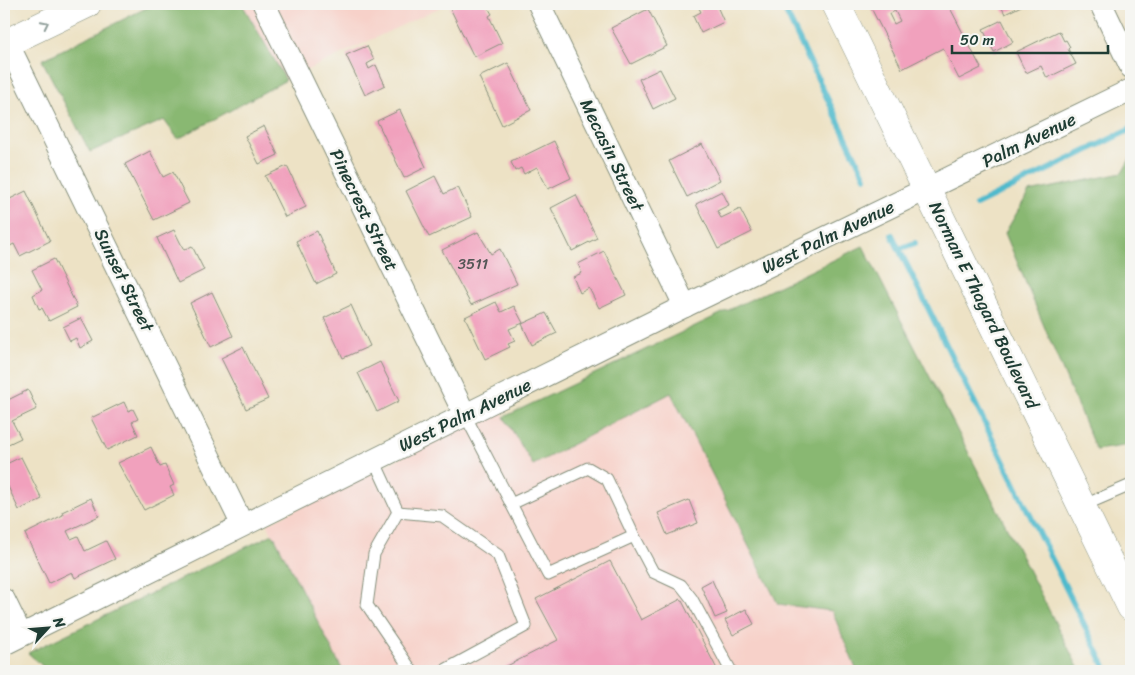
<svg xmlns="http://www.w3.org/2000/svg" width="1135" height="675" font-family="Sriracha,sans-serif">
<rect width="100%" height="100%" fill="#f6f6f2"/>
<filter id="ink" filterUnits="userSpaceOnUse"><feTurbulence type="fractalNoise" baseFrequency=".02" numOctaves="2"/><feDisplacementMap in="SourceGraphic" scale="10" xChannelSelector="R" yChannelSelector="G"/><feConvolveMatrix kernelMatrix="1 2 1 2 8 2 1 2 1" color-interpolation-filters="sRGB"/></filter>
<filter id="wash" filterUnits="userSpaceOnUse"><feTurbulence type="fractalNoise" baseFrequency=".0096" numOctaves="4" result="noise"/><feDisplacementMap in="SourceGraphic" scale="20" xChannelSelector="R" yChannelSelector="G"/><feGaussianBlur stdDeviation="1.12" result="paint"/><feColorMatrix in="noise" values="0 0 0 0 0 0 0 0 0 0 0 0 0 0 0 0 0 1.4 0 .05"/><feComposite in="paint" operator="in"/></filter>
<g filter="url(#wash)">
<rect width="100%" height="100%" fill="#ede2c5"/>
<!-- built -->
<g fill="#f7d1c9">
<polygon points="242,4 447,4 286,80"/>
<polygon points="671,393 778,604 832,611 857,671 343,671 267,524 500,409 533,465"/>
</g>
<!-- forest -->
<g fill="#89b872" stroke="#547a53">
<polygon points="154,4 242,4 286,80 178,139 164,120 90,152 42,60"/>
<polygon points="1131,157 1131,445 1096,450 1005,233 1029,192 1122,173"/>
<polygon points="863,246 1080,671 857,671 832,611 778,604 671,393 533,465 504,417"/>
<polygon points="273,534 343,671 48,671 28,653"/>
</g>
<g fill="none" stroke-linecap="round" stroke-linejoin="round">
<!-- stream -->
<g stroke="#4fbacc" stroke-width="6">
<polyline points="782,4 865,177"/>
<polyline points="976,205 1131,129"/>
<polyline points="892,235 1107,671"/>
<polyline points="899,249 915,243"/>
</g>
</g>
<g id="blocks">
<!-- building -->
<g fill="#f1a1bd" fill-rule="evenodd">
<polygon points="458,4 486,4 492,14 489,16 502,43 474,57 450,8"/>
<polygon points="697,4 716,4 724,22 701,33 693,16 701,12"/>
<path d="M869 4H948L981 68 959 79 943 48 902 69ZM895 11 900 21 894 24 889 14Z"/>
<polygon points="1000,4 1025,4 1005,14"/>
<polygon points="648,9 667,46 631,64 611,28"/>
<polygon points="1002,20 1013,42 994,52 983,29"/>
<polygon points="1059,31 1064,41 1066,40 1070,47 1068,49 1076,64 1047,78 1041,66 1026,73 1016,52"/>
<polygon points="367,46 374,60 367,64 369,69 376,65 385,85 365,95 346,55"/>
<polygon points="508,63 531,110 502,125 479,77"/>
<polygon points="660,69 675,98 653,109 639,79"/>
<polygon points="400,110 426,167 404,178 377,121"/>
<polygon points="264,126 278,155 259,164 245,136"/>
<polygon points="554,141 571,178 548,189 537,167 524,174 521,168 515,171 511,162"/>
<polygon points="702,144 720,180 687,197 669,161"/>
<polygon points="150,151 163,177 173,172 189,203 154,220 125,164"/>
<polygon points="287,166 306,207 285,217 265,176"/>
<polygon points="435,176 444,194 458,187 472,217 429,237 406,191"/>
<polygon points="26,191 50,241 20,256 14,244 4,249 4,202"/>
<polygon points="722,191 729,205 717,211 721,218 740,209 752,232 718,249 696,204"/>
<polygon points="576,195 597,238 572,251 551,208"/>
<polygon points="174,230 184,250 192,246 204,270 178,283 157,238"/>
<polygon points="317,231 336,274 316,284 296,241"/>
<polygon points="478,232 491,254 500,249 517,284 471,305 442,250"/>
<polygon points="604,251 626,295 599,308 589,288 580,293 573,277 582,273 578,264"/>
<polygon points="54,259 77,307 49,321 42,308 39,309 33,295 42,290 32,270"/>
<polygon points="212,292 233,336 211,347 190,303"/>
<polygon points="496,302 501,312 514,306 523,323 509,329 515,341 508,344 510,347 485,359 465,317"/>
<polygon points="351,305 370,346 343,358 324,318"/>
<polygon points="546,313 557,333 532,345 522,324"/>
<polygon points="81,318 93,341 80,348 76,338 70,341 63,327"/>
<polygon points="243,347 268,399 246,409 221,358"/>
<polygon points="380,362 399,401 377,412 358,373"/>
<polygon points="28,390 37,409 12,421 21,438 4,446 4,402"/>
<polygon points="124,402 128,411 133,409 138,419 132,422 138,435 107,450 91,418"/>
<polygon points="151,447 160,467 165,465 174,485 170,487 174,495 144,510 118,463"/>
<polygon points="21,457 42,499 19,510 4,478 4,465"/>
<polygon points="91,498 99,516 67,531 71,539 78,536 85,551 106,541 115,559 75,578 72,572 49,583 25,534 63,515 62,512"/>
<polygon points="689,500 698,523 667,535 658,513"/>
<polygon points="610,561 641,620 681,599 718,671 507,671 505,667 558,640 536,599"/>
<polygon points="712,580 727,613 715,618 701,586"/>
<polygon points="746,609 754,624 733,635 725,620"/>
</g>
</g>
</g>
<g filter="url(#ink)">
<use href="#blocks" fill-opacity="0" stroke="#86907c" stroke-width="1"/>
<g fill="none" stroke-linecap="round" stroke-linejoin="round">
<defs>
<g id="lane">
<polyline points="465,415 548,575 634,536 653,572 681,585 692,599 731,671"/>
<polyline points="374,460 398,512"/>
<polyline points="511,504 588,468 607,479 634,536"/>
<polyline points="1082,506 1131,485"/>
<polyline points="398,512 442,516 498,555 526,626 443,671"/>
<polyline points="398,512 374,554 367,605 412,671"/>
</g>
<g id="street">
<polyline points="264,4 465,415"/>
<polyline points="539,4 685,306"/>
<polyline points="1101,4 1131,67"/>
<polyline points="4,36 242,524"/>
<polyline points="4,600 21,635"/>
<polyline points="4,644 685,306 1131,90"/>
</g>
<polyline id="secondary" points="836,4 1131,607"/>
<polyline id="primary" points="4,44 87,4"/>
</defs>
<!-- lane casing -->
<use href="#lane" stroke="#86907c" stroke-width="13"/>
<!-- street casing -->
<use href="#street" stroke="#86907c" stroke-width="24"/>
<!-- secondary casing -->
<use href="#secondary" stroke="#86907c" stroke-width="29"/>
<!-- primary casing -->
<use href="#primary" stroke="#86907c" stroke-width="29"/>
<!-- lane -->
<use href="#lane" stroke="#fff" stroke-width="11"/>
<!-- street -->
<use href="#street" stroke="#fff" stroke-width="22"/>
<!-- secondary -->
<use href="#secondary" stroke="#fff" stroke-width="28"/>
<!-- primary -->
<use href="#primary" stroke="#fff" stroke-width="28"/>
</g>
<!-- one-way arrows -->
<defs><path id="oneway-chevron" d="M-2-3.5L2.5 0L-2 3.5" fill="none" stroke-width="1.6" stroke-linecap="round" stroke-linejoin="round" transform="scale(1.25)"/></defs>
<use stroke="#8f9e9a" href="#oneway-chevron" transform="translate(45 24) rotate(-26)"/>
</g>
<g text-anchor="middle" dominant-baseline="central" stroke-width="5" stroke-linejoin="round" paint-order="stroke">
<!-- number labels -->
<g font-size="15" fill="#545656">
<text x="473" y="264">3511</text>
</g>
<!-- street labels -->
<g font-size="18" fill="#1f3d34" stroke="#f6f6f2">
<text transform="translate(1029 140) rotate(-26)">Palm Avenue</text>
<text transform="translate(612 155) rotate(64)">Mecasin Street</text>
<text transform="translate(364 210) rotate(64)">Pinecrest Street</text>
<text transform="translate(828 237) rotate(-26)">West Palm Avenue</text>
<text transform="translate(124 280) rotate(64)">Sunset Street</text>
<text transform="translate(984 305) rotate(64)">Norman E Thagard Boulevard</text>
<text transform="translate(465 415) rotate(-26)">West Palm Avenue</text>
</g>
</g>
<!-- margin -->
<rect width="1135" height="675" fill="none" stroke="#f6f6f2" stroke-width="20"/>
<!-- north arrow -->
<g transform="translate(48 628) rotate(64)" stroke="#f6f6f2" stroke-width="4" paint-order="stroke">
<path d="M0-4L9 19L0 12L-9 19Z" fill="#1f3d34"/>
<text y="-8" font-size="14" font-weight="bold" text-anchor="middle" fill="#1f3d34">N</text>
</g>
<!-- scale -->
<path d="M952 45v8h156v-8" fill="none" stroke="#1f3d34" stroke-width="2.5"/>
<text x="960" y="45" font-size="15" fill="#1f3d34" stroke="#f6f6f2" stroke-width="4" paint-order="stroke">50 m</text>
</svg>
